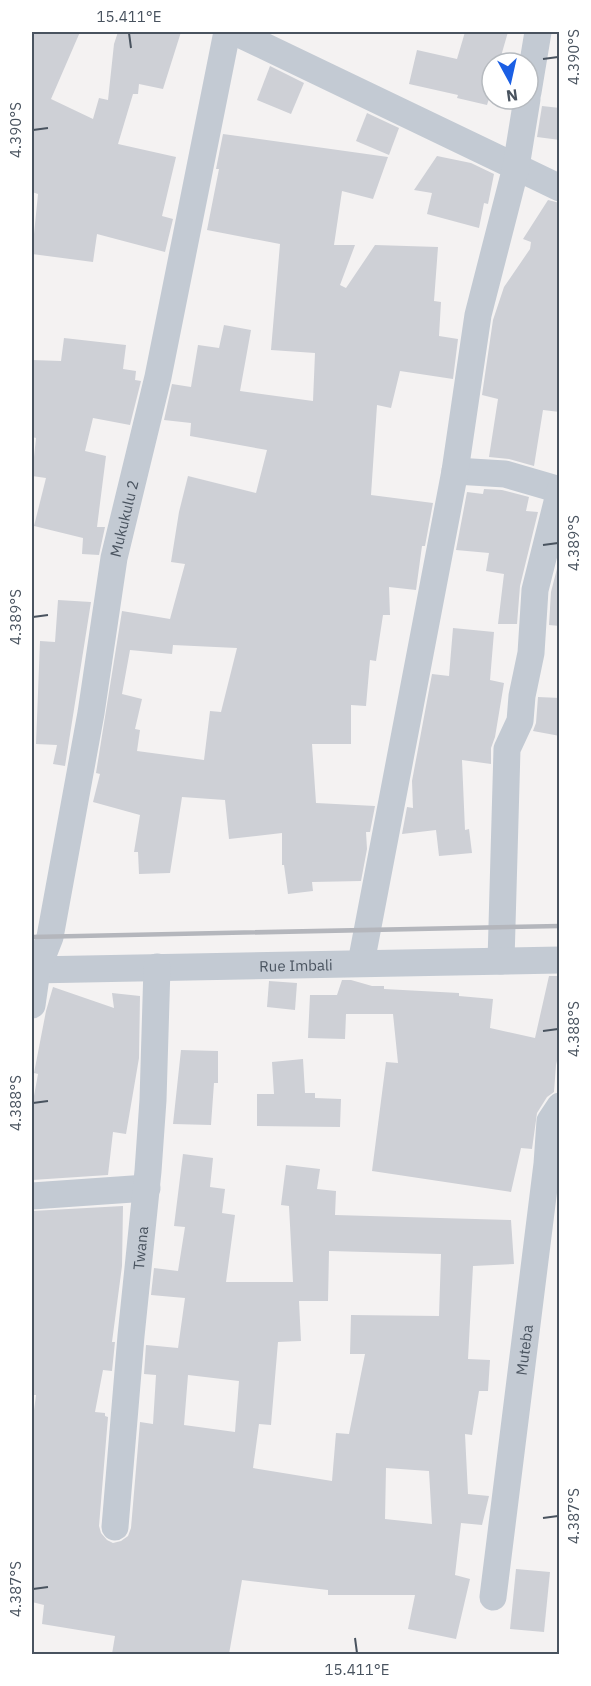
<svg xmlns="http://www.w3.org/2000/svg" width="591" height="1686" font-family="'IBM Plex Sans',sans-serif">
<rect width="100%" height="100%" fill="#f4f2f2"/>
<!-- building -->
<g fill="#ced0d6" fill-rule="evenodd">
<polygon points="32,32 80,32 51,99 93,119 99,98 108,100 114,44 118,32 181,32 163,89 139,84 138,94 133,94 118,144 176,157 162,216 173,219 165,252 97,234 93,262 32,254 38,194 32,192"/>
<polygon points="465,32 508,32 499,63 492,63 492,89 487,105 457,98 458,95 409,84 417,50 457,59"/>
<polygon points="270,66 304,83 291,114 257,100"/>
<polygon points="542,106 560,108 560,140 537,137"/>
<polygon points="367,113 399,128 389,155 356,141"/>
<path d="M223 134 388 157 373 199 342 191 334 245H355L340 285 346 288 375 245 438 247 434 301 441 302 439 336 458 339 453 379 400 371 391 408 377 405 371 495 433 503 425 546H422L416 590 389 587 390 615H383L376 661 370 660 366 706 351 705V744H312L316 803 375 806 370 832H366L367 849 361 881 312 882 313 891 288 894 284 865H282V833L229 839 225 800 182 797 170 873 139 874 138 852H134L140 815 93 802 100 774 96 773 122 611 170 619 185 564 171 562 179 512 188 476 256 493 267 450 190 436 191 423 164 420 172 384 191 387 198 345 219 348 224 325 251 330 240 391 313 401 315 353 271 350 280 244 207 230 219 169H216ZM173 645 237 648 221 712 210 711 204 760 137 751 140 730 135 729 142 699 122 694 130 650 172 654Z"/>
<polygon points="437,156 471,163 494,174 488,204 484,203 479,228 427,214 432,193 414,190"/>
<polygon points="548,200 560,203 560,412 543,410 534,466 509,459 489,457 498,399 482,395 493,320 504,287 530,249 531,242 523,239"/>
<polygon points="64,338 126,345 123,369 136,371 135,380 141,381 130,425 93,418 85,451 106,456 97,527 105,527 99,555 82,554 83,538 34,526 46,478 32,476 36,438 32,437 32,360 61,361"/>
<polygon points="484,489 502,490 529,497 526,511 538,512 520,586 517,624 498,624 504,574 486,571 489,553 456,550 467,492 483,494"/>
<polygon points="560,557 560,626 549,625 551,592"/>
<polygon points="58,600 91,602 65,766 53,764 57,745 36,744 40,641 55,642"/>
<polygon points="453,628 494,632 490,680 504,683 495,737 491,748 491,764 462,760 465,830 469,829 472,853 439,856 436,830 402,834 407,807 413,808 412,781 432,674 449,676"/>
<polygon points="538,697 560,698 560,736 533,731 536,723"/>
<polygon points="549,976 560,976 560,1048 556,1065 554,1092 547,1097 537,1113 532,1149 521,1148 511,1192 372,1171 386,1062 398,1063 393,1014 346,1014 345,1039 308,1038 310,995 337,995 342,980 351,980 372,986 384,986 384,989 459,993 459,996 493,999 490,1028 535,1038"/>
<polygon points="269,981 297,983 295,1010 267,1007"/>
<polygon points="53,987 114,1008 112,993 140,996 139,1058 126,1134 113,1132 108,1175 32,1180 32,1107 38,1074 34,1073 46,1011"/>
<polygon points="181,1050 218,1051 218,1083 214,1083 211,1125 173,1124"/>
<polygon points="303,1059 305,1093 315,1093 315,1098 341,1099 340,1127 257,1126 257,1094 274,1094 272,1062"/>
<path d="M183 1154 213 1158 210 1187 225 1189 222 1213 235 1215 226 1282H293L289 1206 281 1205 286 1165 320 1169 317 1189 336 1191 335 1215 511 1220 514 1264 473 1266 468 1359 490 1360 488 1391H479L472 1435 465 1434 468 1494 489 1496 482 1525 461 1523 455 1575 470 1579 456 1639 408 1629 415 1595H328V1590L242 1580 229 1654H112L115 1636 42 1624 44 1605 32 1602V1426L36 1395H32V1211L123 1206 122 1266 112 1342H115L112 1371 103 1370 95 1412 105 1413V1416L108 1417 99 1526 101 1533 107 1540 113 1543 121 1541 128 1536 131 1528 140 1422 153 1424 156 1375 144 1374 146 1345 178 1348 185 1298 151 1295 154 1268 178 1271 185 1227 174 1226ZM329 1251 441 1254 439 1316 351 1315 350 1354H365L349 1434 336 1433 332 1481 253 1468 259 1424 271 1425 278 1342 301 1341 299 1301H328ZM188 1375 239 1381 235 1432 184 1425ZM386 1468 429 1471 432 1524 385 1519Z"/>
<polygon points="516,1569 550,1572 544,1632 510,1629"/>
</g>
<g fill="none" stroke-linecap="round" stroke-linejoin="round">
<!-- minor -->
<g stroke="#c3cad3" stroke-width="27">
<polyline points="235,32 560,188"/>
<polyline points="528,92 538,32"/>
<polyline points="455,471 505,474 560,490"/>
<polyline points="501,961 507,749 520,721 522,696 531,653 535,590 560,490"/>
<polyline points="361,963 455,471 478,315 516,167 527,99"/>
<path id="s1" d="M32 970 560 960"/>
<path id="s2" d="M32 1005 37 970 50 937 91 713 114 558 158 377 227 32"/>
<polyline points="32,1196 147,1188"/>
<path id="s3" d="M115 1527 131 1336 148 1171 153 1100 157 967"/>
<path id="s4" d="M493 1597 547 1164 550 1121 560 1106"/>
</g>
<!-- rail -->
<polyline stroke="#b4b6bc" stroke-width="4.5" points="32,937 560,926"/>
</g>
<!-- ticks -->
<path fill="none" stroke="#49535f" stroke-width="2" d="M129 33 131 48M543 59 558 57M33 130 48 128M543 545 558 543M33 617 48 615M543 1031 558 1029M33 1103 48 1101M543 1518 558 1516M33 1589 48 1587M355 1638 357 1653"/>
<g text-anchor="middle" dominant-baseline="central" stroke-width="4.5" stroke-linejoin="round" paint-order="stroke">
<!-- street labels -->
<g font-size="15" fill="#49535f" stroke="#fff">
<text stroke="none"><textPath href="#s2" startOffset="496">Mukukulu 2</textPath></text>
<text stroke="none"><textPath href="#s1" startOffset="264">Rue Imbali</textPath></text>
<text stroke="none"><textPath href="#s3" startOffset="280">Twana</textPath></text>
<text stroke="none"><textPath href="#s4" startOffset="249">Muteba</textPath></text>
</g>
</g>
<!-- border -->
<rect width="591" height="1686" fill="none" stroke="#ffffff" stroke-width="66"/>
<!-- north arrow -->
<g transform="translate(510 81) rotate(172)"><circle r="28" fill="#ffffff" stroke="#b6babf" stroke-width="1.5"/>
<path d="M0-4.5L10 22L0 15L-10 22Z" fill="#1b5fe4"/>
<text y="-9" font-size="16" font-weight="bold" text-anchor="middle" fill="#49535f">N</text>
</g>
<rect x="33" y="33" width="525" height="1620" fill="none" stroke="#49535f" stroke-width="2"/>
<g font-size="15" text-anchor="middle" fill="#49535f">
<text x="129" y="22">15.411°E</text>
<text transform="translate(574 57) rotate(-90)" y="5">4.390°S</text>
<text transform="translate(16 130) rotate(-90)" y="5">4.390°S</text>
<text transform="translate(574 543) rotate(-90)" y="5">4.389°S</text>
<text transform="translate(16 617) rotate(-90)" y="5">4.389°S</text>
<text transform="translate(574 1029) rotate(-90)" y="5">4.388°S</text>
<text transform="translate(16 1103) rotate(-90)" y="5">4.388°S</text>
<text transform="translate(574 1516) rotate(-90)" y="5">4.387°S</text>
<text transform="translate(16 1589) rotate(-90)" y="5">4.387°S</text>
<text x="357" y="1675">15.411°E</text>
</g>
</svg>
